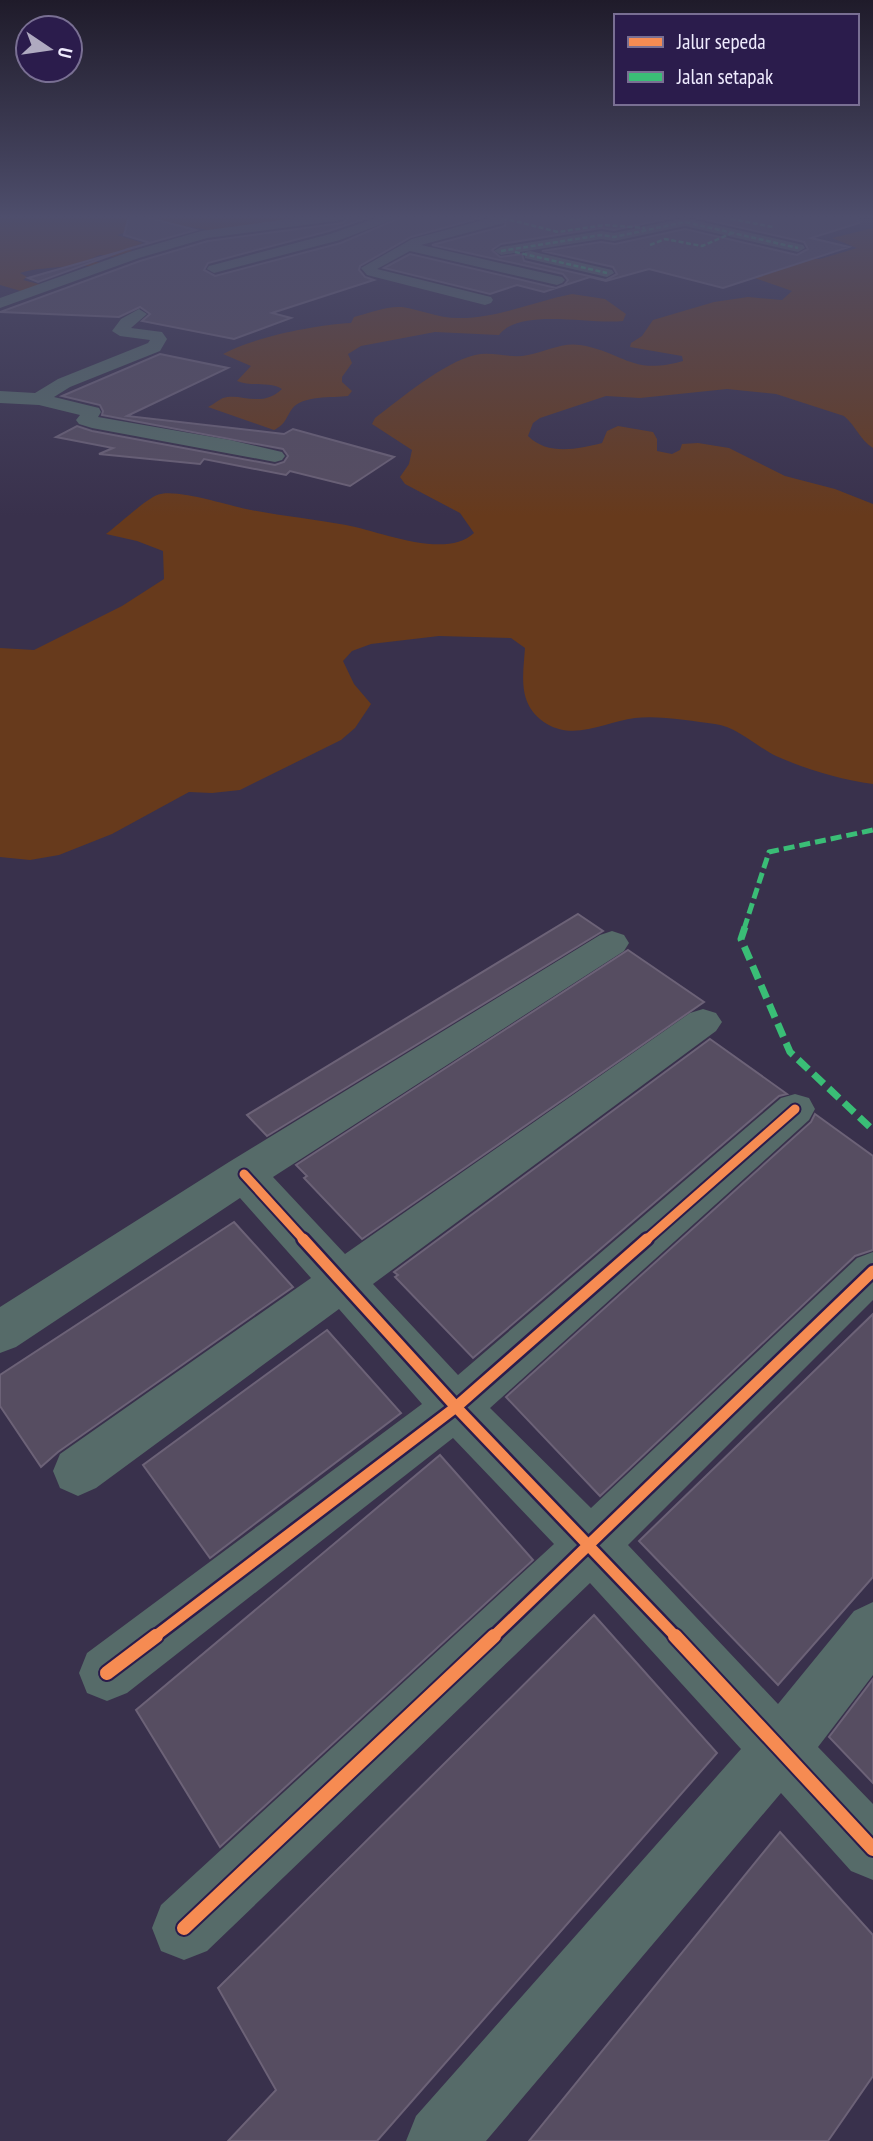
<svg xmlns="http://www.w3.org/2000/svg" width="873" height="2141" font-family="'PT Sans Narrow',sans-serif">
<rect width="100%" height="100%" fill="#39314c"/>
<!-- green -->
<g fill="#673a1c">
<path d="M0 216H335L214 231 186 226 168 230H134L117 235 143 243 129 248 132 251 113 257 100 255 88 260 106 264C93 268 84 265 71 266 53 268 37 268 20 273L27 277 23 280 46 286 28 293 0 285Z"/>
<path d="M873 228V448C860 440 856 426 844 416L776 394 727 389 640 398 606 396 540 418 533 423 528 436C548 456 578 449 602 443L607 431 618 426 653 432 657 439V451L672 454 680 450 682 444 698 443 729 448 785 476 835 489 873 504V784C841 780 805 769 776 756 757 747 736 726 715 724 692 721 658 715 635 718 607 721 576 741 547 724 517 706 523 677 525 648L511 638 439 636 371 644 352 651 343 661 354 684 371 704 355 728 341 740 240 790 212 793 189 792 112 834 59 855 30 860 0 857V648L34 650 122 606 164 579 163 551 137 541 106 534C118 525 145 500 157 495 175 488 226 505 246 509 279 516 313 519 346 525 379 531 446 560 474 533L460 513 405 484 400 477 409 464 412 450 372 424 375 418C400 399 444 362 475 355 493 351 510 359 528 355 545 352 562 342 580 345 624 352 631 376 683 361L682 356 630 347 631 343 642 336 653 320 714 302 748 297 782 300 792 291 752 277 786 259H820L857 248 832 238Z"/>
<path d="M572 294 605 299 626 314 623 321C590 325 520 307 499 335L435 332 361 346 348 354 352 363 342 377V382L352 391 348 396C333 398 302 395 292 409 285 419 286 424 274 430L208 407C213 405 218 400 223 398 241 392 261 409 282 389 269 381 252 387 237 381L251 366 223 354C254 337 315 325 351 323L354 317C369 313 386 306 402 307 422 310 440 319 461 318 498 318 536 301 572 294Z"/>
</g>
<!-- building -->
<g fill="#564d61" stroke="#6c6277" stroke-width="2">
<polygon points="129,216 142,216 196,230 128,249 38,282 28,278 150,243 124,235"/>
<polygon points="351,216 373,216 329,231 208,263 204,270 215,276 341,243 404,216 487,216 411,237 360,266 359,270 365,277 374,280 272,313 291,318 234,339 142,321 150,314 140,307 119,317 0,312 140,261 208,241 342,223"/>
<polygon points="506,216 681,216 614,230 601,228 501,244 492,250 500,257 522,254 524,261 606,280 617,274 613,267 542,251 601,242 615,244 685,229 797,255 808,249 804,242 689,216 857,216 859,223 811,238 849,247 723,288 649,269 606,281 590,277 544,292 517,285 490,294 384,268 410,254 556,288 564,285 568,280 563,274 432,245 505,226"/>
<polygon points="160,354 228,368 127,416 284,434 293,429 394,457 350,486 290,471 286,475 204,459 200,464 99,454 113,448 56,437 77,426 92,431 275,465 284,462 288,456 283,449 102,415 103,411 100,405 62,396"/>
<polygon points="578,914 603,931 267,1136 247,1115"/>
<polygon points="628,950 704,1002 362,1239 304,1178 307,1176 296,1165"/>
<polygon points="710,1039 787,1094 779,1096 473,1358 395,1277 398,1275 394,1272"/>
<polygon points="815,1114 873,1156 873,1250 855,1256 600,1496 506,1397 811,1122"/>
<polygon points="234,1222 293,1287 58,1452 41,1467 0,1406 0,1375"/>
<polygon points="873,1314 873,1577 778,1685 639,1541"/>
<polygon points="327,1330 401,1413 210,1558 143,1465"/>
<polygon points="440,1455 533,1560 220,1847 136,1710"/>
<polygon points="594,1615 717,1753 377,2141 228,2141 276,2090 218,1988"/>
<polygon points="873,1679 873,1783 829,1737"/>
<polygon points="780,1832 873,1935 873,2076 828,2141 529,2141"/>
</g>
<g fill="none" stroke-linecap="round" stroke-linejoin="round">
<!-- minor -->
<g fill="#566b69" fill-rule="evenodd">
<polygon points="310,216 348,216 342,220 207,238 139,258 0,308 0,298 129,252 201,231"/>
<polygon points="382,216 402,216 340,240 214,273 207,269 209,266 330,234"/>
<polygon points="498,216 504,217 504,223 421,245 562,277 565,280 562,283 557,285 410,251 377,269 491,297 493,300 491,303 485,305 367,275 361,268 412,239"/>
<polygon points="685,218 803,245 805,248 798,252 685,226 614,241 601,239 501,255 494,251 501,247 601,231 614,233"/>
<polygon points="530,251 612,270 614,273 607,277 525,258 525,252"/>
<polygon points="139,309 147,314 131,328 162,332 167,339 160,351 70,387 54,397 99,408 101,412 98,417 230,440 282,452 285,456 282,460 275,462 92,428 79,424 76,420 80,415 39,405 0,403 0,391 35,393 58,379 148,343 150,340 120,336 112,331 121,319"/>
<polygon points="612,931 624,935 629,943 624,951 273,1177 345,1254 690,1013 703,1009 716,1013 722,1022 716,1031 373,1284 458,1375 781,1098 795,1094 809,1098 815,1109 809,1120 490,1408 591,1508 857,1258 873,1252 873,1300 628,1545 778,1704 854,1611 873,1602 873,1675 818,1747 873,1804 873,1880 851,1871 781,1793 486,2141 406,2141 416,2116 741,1749 590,1583 207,1951 184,1960 161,1951 152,1928 161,1905 554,1544 453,1438 127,1693 107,1701 87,1693 79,1673 87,1653 422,1404 339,1309 96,1488 78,1496 60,1488 53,1471 60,1454 311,1278 240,1198 16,1347 0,1353 0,1307 229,1162 600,935"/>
</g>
<!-- quiet-far2 -->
<g stroke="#3abd76" stroke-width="2.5" stroke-dasharray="5 2.5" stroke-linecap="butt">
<polyline points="495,216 558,232 605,225 645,228"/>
<polyline points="555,216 572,219 621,216"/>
<polyline points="716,216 773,227"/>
<polyline points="650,245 665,239 702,246 732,233"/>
<polyline points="501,251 601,235 614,237 685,222 798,248"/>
<polyline points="515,252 607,273"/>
</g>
<!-- quiet-far1 -->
<polyline stroke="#3abd76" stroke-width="5" stroke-dasharray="11 5" stroke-linecap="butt" points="744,929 769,852 873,830"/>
<!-- quiet -->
<polyline stroke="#3abd76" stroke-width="7" stroke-dasharray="14 7" stroke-linecap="butt" points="745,927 741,939 790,1052 873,1130"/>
<defs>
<g id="cycleway-far2">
<polyline points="244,1174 305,1241"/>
<polyline points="645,1241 795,1109"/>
</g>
<g id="cycleway-far1">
<polyline points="303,1239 456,1407 677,1638"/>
<polyline points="153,1638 456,1407 647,1239"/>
<polyline points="492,1638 873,1271"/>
</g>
<g id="cycleway">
<polyline points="675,1636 873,1849"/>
<polyline points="107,1673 156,1636"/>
<polyline points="184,1928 494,1636"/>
</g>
</defs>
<!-- cycleway-far2 casing -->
<use href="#cycleway-far2" stroke="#2b1c4c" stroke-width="13"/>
<!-- cycleway-far1 casing -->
<use href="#cycleway-far1" stroke="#2b1c4c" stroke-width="16"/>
<!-- cycleway casing -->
<use href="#cycleway" stroke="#2b1c4c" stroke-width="18"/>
<!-- cycleway-far2 -->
<use href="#cycleway-far2" stroke="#f68b52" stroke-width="9"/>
<!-- cycleway-far1 -->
<use href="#cycleway-far1" stroke="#f68b52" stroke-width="11"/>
<!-- cycleway -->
<use href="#cycleway" stroke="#f68b52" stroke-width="14"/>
</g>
<!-- sky -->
<linearGradient id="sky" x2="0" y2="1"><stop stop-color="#1f1b2a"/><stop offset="0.42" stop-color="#4e4e6c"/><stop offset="1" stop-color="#4e4e6c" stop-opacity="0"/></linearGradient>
<rect width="873" height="516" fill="url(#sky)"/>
<!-- legend -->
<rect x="614" y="14" width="245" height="91" fill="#2b1c4c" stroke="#796f93" stroke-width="2"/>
<rect x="628" y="37" width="35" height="10" fill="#f68b52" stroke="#796f93" stroke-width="2"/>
<text x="677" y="49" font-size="21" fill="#efebfe">Jalur sepeda</text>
<rect x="628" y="72" width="35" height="10" fill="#3abd76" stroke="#796f93" stroke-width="2"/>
<text x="677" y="84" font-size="21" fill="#efebfe">Jalan setapak</text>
<!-- north arrow -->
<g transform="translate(49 49) rotate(103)"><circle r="33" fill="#2b1c4c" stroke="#796f93" stroke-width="2"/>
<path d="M0-5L12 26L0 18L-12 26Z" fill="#afaac0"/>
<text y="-10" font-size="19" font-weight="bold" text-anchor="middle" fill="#efebfe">U</text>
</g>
</svg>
